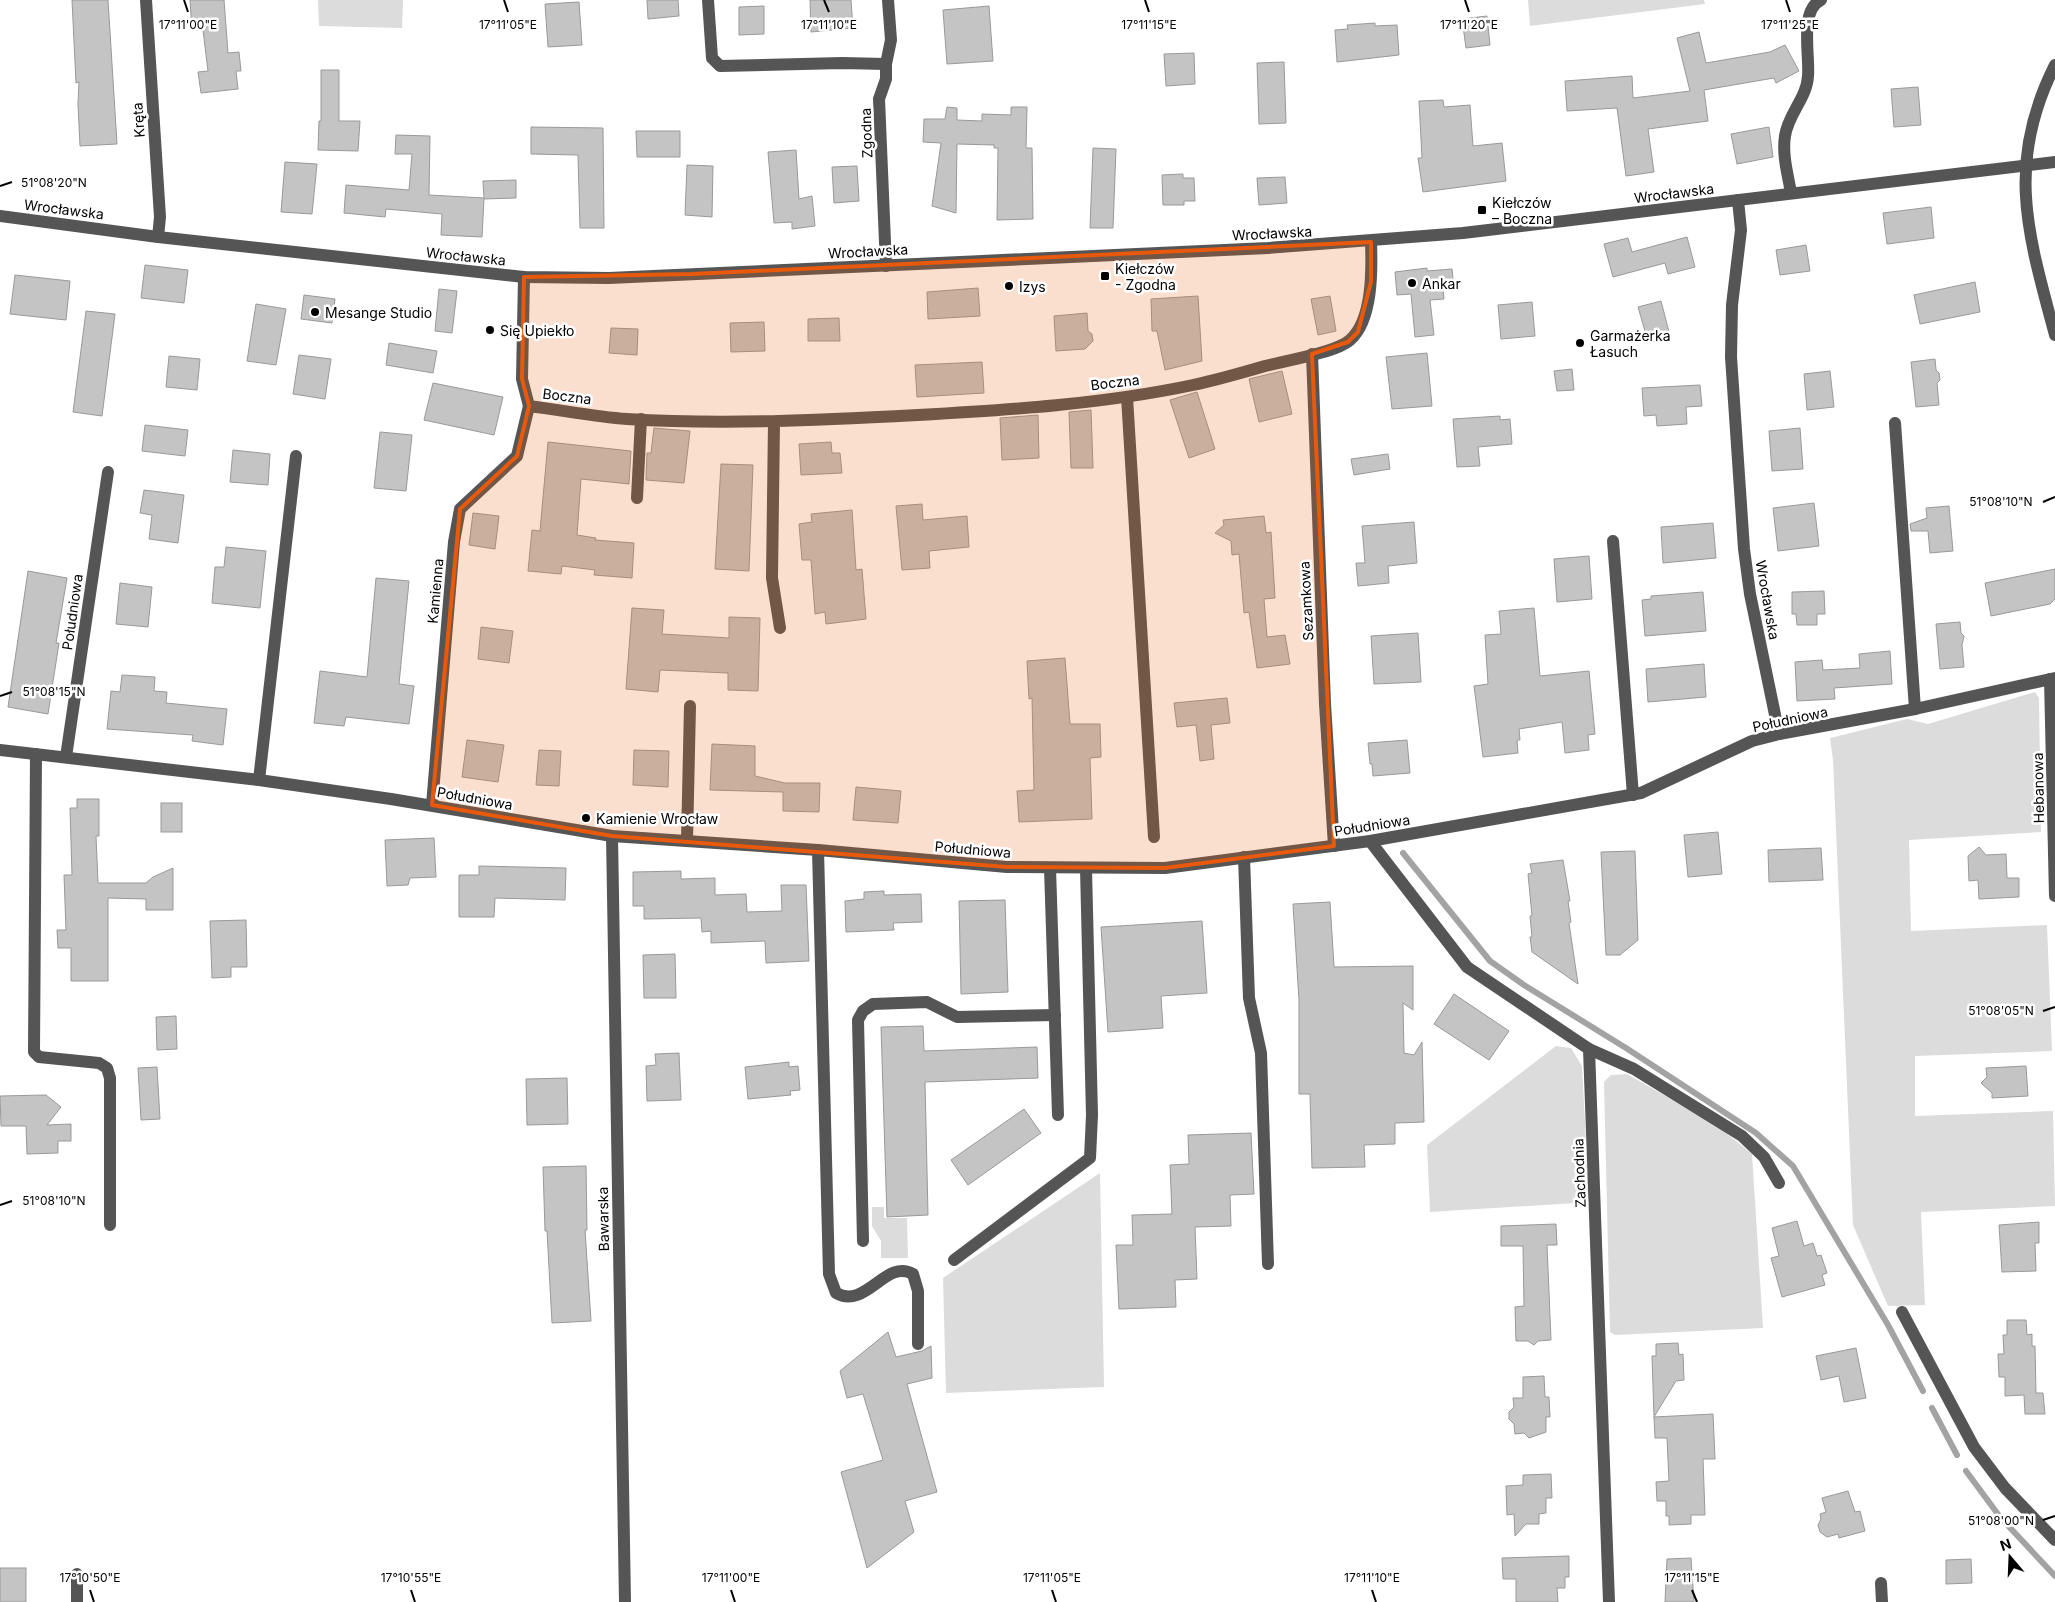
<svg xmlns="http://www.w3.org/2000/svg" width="2055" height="1602" font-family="Inter,sans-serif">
<rect width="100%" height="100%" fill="#fff"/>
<!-- green -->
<g fill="#dcdcdc">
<polygon points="318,0 403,0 402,28 319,26"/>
<polygon points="1528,0 1704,0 1705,4 1530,26"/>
<polygon points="2035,692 2039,698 2041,832 1909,840 1911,931 2047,925 2052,1051 1915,1056 1915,1116 2053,1111 2055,1206 1921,1212 1925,1305 1888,1306 1853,1225 1833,760 1830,738 1907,719 1928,724"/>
<polygon points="1556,1046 1571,1048 1582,1066 1589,1198 1576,1203 1430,1212 1427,1145"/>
<polygon points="1627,1074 1715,1124 1752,1154 1763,1328 1615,1335 1610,1332 1604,1082 1611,1075"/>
<polygon points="1100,1173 1104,1387 946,1393 943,1278"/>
<polygon points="872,1207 884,1207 884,1218 907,1218 908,1258 881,1258 881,1241 872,1226"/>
</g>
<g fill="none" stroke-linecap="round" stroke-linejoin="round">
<!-- stream -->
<g stroke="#a3a3a3" stroke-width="6">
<polyline points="1403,853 1490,961 1524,985 1626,1048 1756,1133 1793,1166 1888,1325 1923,1391"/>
<polyline points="1932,1408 1957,1455"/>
<polyline points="1966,1471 2000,1517 2055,1576"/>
</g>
</g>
<!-- building -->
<g fill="#c4c4c4" stroke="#999">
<polygon points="72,0 108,0 117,144 80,146 78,104 79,82 76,83"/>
<polygon points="190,0 224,0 228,53 239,52 241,71 236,71 238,89 201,93 198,72 208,71 203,30 192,30"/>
<polygon points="647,0 678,0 679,16 648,19"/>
<polygon points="810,0 851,0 853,28 811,32"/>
<polygon points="579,2 582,45 548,47 545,4"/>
<polygon points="764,6 764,34 739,35 739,7"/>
<polygon points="989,6 993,61 947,64 943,10"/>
<polygon points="1487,16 1490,45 1466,48 1462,19"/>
<polygon points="1375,23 1375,26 1397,25 1399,55 1337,62 1335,30 1348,29 1347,25"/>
<polygon points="1699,32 1706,63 1770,52 1785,45 1799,71 1776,83 1774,78 1704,90 1708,121 1648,129 1654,172 1626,176 1617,108 1567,111 1565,81 1632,76 1633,98 1690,91 1677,38"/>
<polygon points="1194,53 1195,84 1166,86 1164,54"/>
<polygon points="1284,62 1286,123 1259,124 1257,63"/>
<polygon points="321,70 339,70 339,121 360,121 358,151 318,150 319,121 321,121"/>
<polygon points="1918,87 1921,125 1894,127 1891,89"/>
<polygon points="1443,100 1444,107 1470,105 1473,146 1502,143 1506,181 1423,192 1418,158 1422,158 1419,101"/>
<polygon points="947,107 957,108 957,120 982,121 982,114 1011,115 1011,107 1027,107 1026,148 1032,148 1033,219 997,220 998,148 994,148 994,145 957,144 956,213 932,206 941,143 923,142 924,119 945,119"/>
<polygon points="531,127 603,128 604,228 580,228 578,155 531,154"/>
<polygon points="1769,127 1773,157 1737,164 1731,134"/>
<polygon points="636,131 680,131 680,157 637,157"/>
<polygon points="396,135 430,136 429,195 484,198 483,181 516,180 516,198 484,199 482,237 441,235 442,214 386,209 385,217 344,213 346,185 409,190 412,154 395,154"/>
<polygon points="1093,148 1116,149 1113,228 1090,228"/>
<polygon points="796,150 799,199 812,196 815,226 792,229 792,222 774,223 768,152"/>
<polygon points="285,162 317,164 312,214 281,212"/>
<polygon points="687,165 713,166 712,217 685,215"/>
<polygon points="857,166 859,201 834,203 832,167"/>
<polygon points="1183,174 1183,178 1194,178 1195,201 1184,201 1184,205 1163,205 1162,175"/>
<polygon points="1285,177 1287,203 1259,205 1257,178"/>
<polygon points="1931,207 1934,238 1887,244 1883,213"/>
<polygon points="1687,237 1695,267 1668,274 1665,263 1613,277 1604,244 1628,238 1632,252"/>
<polygon points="1806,245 1810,271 1780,275 1776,250"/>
<polygon points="145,265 188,270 184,303 141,298"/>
<polygon points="1427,268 1427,271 1452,269 1454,289 1443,289 1444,299 1430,300 1434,335 1415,337 1411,294 1397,295 1395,272"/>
<polygon points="15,275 70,281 66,320 10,314"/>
<polygon points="1975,282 1980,312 1920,324 1914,295"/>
<polygon points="978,288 980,316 928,319 927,292"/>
<polygon points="439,289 457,291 452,333 435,331"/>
<polygon points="304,295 335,299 332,323 301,319"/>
<polygon points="1198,296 1202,361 1165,370 1157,331 1152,331 1151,299"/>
<polygon points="1330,296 1336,331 1318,335 1311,299"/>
<polygon points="1661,301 1669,332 1647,338 1638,307"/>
<polygon points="1532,302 1535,336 1501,339 1498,305"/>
<polygon points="256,304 286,309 276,365 247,361"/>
<polygon points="86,311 115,314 102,416 73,412"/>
<polygon points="1087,313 1088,331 1092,334 1093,341 1085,349 1056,351 1054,316"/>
<polygon points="839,318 840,341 808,341 808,319"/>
<polygon points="764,322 765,351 731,352 730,323"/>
<polygon points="611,328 638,329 637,355 609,353"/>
<polygon points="389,343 437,351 433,373 386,365"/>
<polygon points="1427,353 1432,406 1392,409 1386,357"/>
<polygon points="299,355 331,359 325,399 293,394"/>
<polygon points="169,356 200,359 197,390 166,387"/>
<polygon points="1935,359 1936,370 1939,373 1940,380 1937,383 1939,405 1916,407 1911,362"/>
<polygon points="982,362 984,393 917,397 915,365"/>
<polygon points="1572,369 1574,390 1557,391 1554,371"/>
<polygon points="1282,371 1292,414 1259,422 1249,379"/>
<polygon points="1830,371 1834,407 1807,410 1804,374"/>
<polygon points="433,383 503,397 494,435 424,420"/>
<polygon points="1700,385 1702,406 1686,407 1687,424 1657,426 1656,415 1644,416 1642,388"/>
<polygon points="1197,392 1215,449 1189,458 1170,400"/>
<polygon points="1091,410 1093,468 1071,468 1069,412"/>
<polygon points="1038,415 1039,458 1002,460 1000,418"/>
<polygon points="1500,416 1500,420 1510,419 1512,444 1478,447 1480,466 1457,467 1453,419"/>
<polygon points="145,425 188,430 185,456 142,451"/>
<polygon points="654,428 690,431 684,483 646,480 647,453 651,453"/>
<polygon points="1800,428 1803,469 1772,471 1769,431"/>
<polygon points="380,432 412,435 406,491 374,488"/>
<polygon points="548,442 631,451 629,484 581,479 577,535 596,538 595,540 634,543 632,578 594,575 595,570 562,566 561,574 528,571 532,530 540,531"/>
<polygon points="831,442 832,453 840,453 842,473 801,475 799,444"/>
<polygon points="233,450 270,454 268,485 230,482"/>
<polygon points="1388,454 1390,469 1354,475 1351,459"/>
<polygon points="721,464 753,465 749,571 715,569"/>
<polygon points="144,490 184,495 178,543 149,539 152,515 140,513"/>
<polygon points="1814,503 1819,546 1778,551 1773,508"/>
<polygon points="922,504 923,520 967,516 969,547 929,551 930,568 902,570 896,506"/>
<polygon points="1949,506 1953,551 1930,553 1928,531 1911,531 1910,524 1927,518 1926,508"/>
<polygon points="852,510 856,570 862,569 866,619 826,624 825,612 815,614 811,560 802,560 799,524 812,522 811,514"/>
<polygon points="473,513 499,516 495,549 469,545"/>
<polygon points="1264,516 1266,533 1271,532 1275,598 1264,599 1267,637 1285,635 1290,664 1257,668 1249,612 1244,613 1239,554 1232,555 1231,541 1215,533 1224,525 1223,520"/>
<polygon points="1414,522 1417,563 1388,566 1389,583 1358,586 1356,563 1365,563 1362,526"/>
<polygon points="1713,523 1716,558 1663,563 1661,527"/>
<polygon points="226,547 266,551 260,608 212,603 215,567 224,567"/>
<polygon points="1589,556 1592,599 1557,602 1554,559"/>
<polygon points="2055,569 2055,599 2050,604 1991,616 1985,583"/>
<polygon points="28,571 67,578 56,643 59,643 48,714 8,707"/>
<polygon points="376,578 409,581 399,684 414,686 409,724 346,717 344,726 314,723 320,671 367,677"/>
<polygon points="120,583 152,587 148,627 116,624"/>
<polygon points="1824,591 1825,614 1817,614 1817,625 1797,625 1796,614 1792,614 1792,592"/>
<polygon points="1703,592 1706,631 1645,636 1642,600 1651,599 1651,596"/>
<polygon points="632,608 664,610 662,634 729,638 729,617 760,618 758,691 728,690 728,673 660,670 658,692 626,689"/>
<polygon points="1534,608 1540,676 1589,671 1595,734 1588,735 1589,750 1565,753 1562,722 1519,729 1520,740 1517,740 1518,753 1483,757 1474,686 1488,684 1485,635 1501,634 1499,611"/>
<polygon points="1960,622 1961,633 1964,636 1962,645 1964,667 1940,669 1936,624"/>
<polygon points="481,627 513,631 509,663 478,659"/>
<polygon points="1418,633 1421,682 1374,684 1371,636"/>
<polygon points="1890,651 1892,684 1834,688 1835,699 1797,701 1795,662 1822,660 1823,670 1860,668 1859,654"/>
<polygon points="1065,658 1070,724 1100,724 1101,757 1090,758 1092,819 1019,822 1017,791 1034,790 1032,698 1029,699 1027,661"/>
<polygon points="1704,664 1706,697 1648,702 1646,669"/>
<polygon points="122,675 155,677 154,691 167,692 166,703 227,709 223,745 192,741 193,735 107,729 111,691 120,692"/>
<polygon points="1227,698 1230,723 1211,725 1214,759 1200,761 1196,725 1177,727 1174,703"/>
<polygon points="467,740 504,745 498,782 462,777"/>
<polygon points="1407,740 1410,773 1373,776 1372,764 1370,764 1368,743"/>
<polygon points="712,744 755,746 755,776 785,783 820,783 819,812 783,811 783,792 710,790"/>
<polygon points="539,750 561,751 559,786 536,785"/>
<polygon points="634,750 669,751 668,787 633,785"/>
<polygon points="856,787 901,791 898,823 853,820"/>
<polygon points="77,799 99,799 99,836 96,836 98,883 146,883 153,877 173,868 173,910 146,910 146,899 108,898 108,981 71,981 71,948 58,948 57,930 66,930 64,875 72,875 70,808 77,808"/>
<rect x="161" y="803" width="21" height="29"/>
<polygon points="1718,832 1722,874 1688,877 1684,835"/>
<polygon points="434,838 436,877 410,878 408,885 387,886 385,840"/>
<polygon points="1979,847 1986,855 2006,854 2007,878 2019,878 2019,897 1979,899 1978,880 1969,881 1968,856"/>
<polygon points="1821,848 1823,880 1769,882 1768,850"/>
<polygon points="1635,851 1638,940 1620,955 1606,955 1601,852"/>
<polygon points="1563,860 1570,901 1568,901 1571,922 1569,923 1578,984 1532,952 1530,937 1532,937 1530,916 1532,916 1528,874 1532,873 1530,864"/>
<polygon points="479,866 566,868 565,900 495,898 494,917 459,917 459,875 479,875"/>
<polygon points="681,871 681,879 715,878 715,895 746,894 747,912 782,911 781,885 806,885 809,961 766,963 765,941 711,943 711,931 702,932 701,918 644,919 644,906 633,906 633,872"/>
<polygon points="884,891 884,895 921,894 922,922 893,923 894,930 846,932 845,901 864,899 864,892"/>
<polygon points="1005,900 1008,992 961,994 959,901"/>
<polygon points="1330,902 1334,967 1413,966 1413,1010 1403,1003 1404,1053 1414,1055 1422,1042 1424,1122 1395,1123 1395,1144 1364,1145 1365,1167 1312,1168 1310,1094 1299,1094 1299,1000 1293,904"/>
<polygon points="246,920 247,967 231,967 231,977 212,978 210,921"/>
<polygon points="1202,921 1207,993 1161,996 1163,1028 1108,1032 1101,927"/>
<polygon points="675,954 676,998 644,998 643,955"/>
<polygon points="1454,994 1509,1031 1489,1060 1434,1024"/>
<polygon points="176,1016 177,1049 157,1050 156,1017"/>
<polygon points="923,1026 924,1051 1037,1047 1038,1078 925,1082 928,1215 887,1217 881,1027"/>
<polygon points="679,1053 681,1100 647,1101 646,1066 656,1065 655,1054"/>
<polygon points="789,1062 789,1067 798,1066 800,1090 790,1091 791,1095 748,1099 745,1067"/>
<polygon points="2026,1066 2028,1096 1992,1098 1992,1093 1981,1083 1987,1077 1986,1068"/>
<polygon points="157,1067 160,1119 141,1120 138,1068"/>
<polygon points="567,1078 568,1124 527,1125 526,1079"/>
<polygon points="46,1095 61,1107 47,1125 71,1124 71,1141 58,1141 58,1153 27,1154 26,1126 1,1126 0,1096"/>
<polygon points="1024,1109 1041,1133 968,1185 951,1160"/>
<polygon points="1251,1133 1254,1194 1230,1195 1231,1226 1195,1227 1197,1279 1175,1280 1176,1307 1119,1309 1116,1245 1133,1245 1132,1215 1172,1214 1170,1165 1189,1164 1188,1135"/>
<polygon points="586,1166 587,1230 585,1230 591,1321 552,1323 547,1231 545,1231 543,1167"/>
<polygon points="1797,1221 1804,1246 1813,1243 1817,1256 1821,1255 1827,1273 1822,1275 1825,1285 1782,1297 1771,1258 1779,1256 1772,1228"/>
<polygon points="2039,1222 2039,1243 2035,1243 2036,1271 2002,1272 1999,1225"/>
<polygon points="1556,1224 1557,1245 1547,1245 1551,1340 1538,1341 1534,1345 1528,1341 1516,1341 1515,1307 1524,1306 1523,1246 1501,1246 1501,1226"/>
<polygon points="2007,1320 2026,1320 2027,1335 2032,1334 2032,1346 2035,1346 2036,1393 2043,1393 2045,1414 2025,1414 2024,1395 2005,1396 2005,1377 1999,1377 1998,1354 2004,1354 2003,1335 2007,1335"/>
<polygon points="888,1332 896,1357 922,1351 931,1346 932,1378 907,1384 937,1492 905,1501 914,1532 867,1568 841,1472 883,1460 863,1394 847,1398 840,1371"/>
<polygon points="1678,1343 1679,1355 1683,1354 1684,1380 1676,1381 1654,1417 1652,1356 1656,1356 1656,1344"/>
<polygon points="1856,1348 1866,1398 1844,1402 1839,1376 1821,1380 1816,1356"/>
<polygon points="1544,1376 1545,1397 1549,1397 1550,1417 1546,1417 1546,1432 1529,1438 1524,1433 1515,1434 1514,1424 1509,1419 1509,1412 1514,1407 1513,1398 1523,1398 1523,1377"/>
<polygon points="1713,1414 1715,1459 1703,1459 1705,1515 1691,1515 1691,1524 1669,1525 1669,1516 1666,1516 1666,1501 1657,1501 1656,1482 1669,1481 1667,1438 1655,1438 1654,1417"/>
<polygon points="1551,1474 1552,1498 1546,1498 1546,1513 1539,1514 1539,1524 1526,1524 1515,1536 1514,1514 1507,1515 1506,1486 1523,1485 1523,1475"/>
<polygon points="1848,1491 1855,1512 1860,1511 1865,1531 1839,1538 1838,1534 1827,1537 1820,1532 1818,1525 1821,1519 1820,1514 1826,1512 1822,1498"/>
<polygon points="1569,1556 1569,1577 1565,1577 1565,1588 1557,1588 1558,1602 1516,1602 1516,1579 1503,1579 1502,1558"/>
<polygon points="1691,1558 1694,1602 1665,1602 1667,1559"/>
<polygon points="1971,1559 1972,1583 1946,1584 1946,1560"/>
<rect x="0" y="1568" width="26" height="34"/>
</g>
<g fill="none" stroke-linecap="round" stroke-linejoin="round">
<!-- minor -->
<g stroke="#555" stroke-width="12">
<polyline points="146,0 160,217 158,237"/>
<polyline points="708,0 712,58 720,66 842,63 886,64"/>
<path d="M2055 65C2005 164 2028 234 2055 335"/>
<path d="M1791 193C1788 175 1782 155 1785 136 1788 114 1807 98 1808 76 1810 56 1799 10 1821 0"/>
<polyline points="1738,200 1741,230 1732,305 1731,357 1744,549 1750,594 1779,734"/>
<polyline points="0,216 158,237 524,277 609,278 1268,248 1463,233 2055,162"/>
<polyline points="886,266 879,99 886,79 886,64 891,40 888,0"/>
<path d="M524 277 522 379 529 406C562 410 594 417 627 419 724 425 821 420 918 415 1009 410 1103 404 1193 385 1217 380 1241 373 1265 366 1285 361 1337 352 1350 340 1373 320 1372 269 1371 242"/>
<polyline points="1312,354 1325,704 1334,846"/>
<polyline points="1127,397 1154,837"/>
<polyline points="774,422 772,578 780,628"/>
<polyline points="1895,423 1915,709"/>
<polyline points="637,498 641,419"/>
<polyline points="1613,541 1633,795"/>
<polyline points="2050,679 2055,896"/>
<polyline points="0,750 259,780 391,799 612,836 818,850 1007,867 1165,868 1370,841 1641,793 1752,741 1779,734 1915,709 2055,678"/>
<polyline points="36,754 34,1052 39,1057 99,1063 107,1068 110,1078 110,1225"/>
<polyline points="66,757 108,472"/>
<polyline points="259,780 296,456"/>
<polyline points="432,805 454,542 460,509 517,456 529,406"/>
<polyline points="612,836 625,1602"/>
<polyline points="687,841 690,706"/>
<polyline points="1370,841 1467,967 1589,1049 1609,1602"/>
<path d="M818 850 829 1274 836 1293C866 1310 886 1258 913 1274L918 1291V1344"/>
<polyline points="1244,857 1249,998 1261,1053 1268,1264"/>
<polyline points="1050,868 1058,1115"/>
<polyline points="1589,1049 1634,1069 1742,1136 1764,1157 1779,1183"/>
<polyline points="863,1241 858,1020 863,1011 873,1004 927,1002 957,1017 1055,1015"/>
<polyline points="954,1260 1090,1158 1092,1115 1086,869"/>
<polyline points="1902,1312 1974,1447 2005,1488 2055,1540"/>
<polyline points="77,1574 77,1602"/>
<polyline points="1881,1583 1882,1602"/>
</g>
</g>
<!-- marked area -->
<path fill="#e8590c" fill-opacity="0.2" stroke="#e8590c" stroke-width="4" stroke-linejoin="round" d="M1371 242V282L1358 332 1348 342 1312 354 1334 846 1165 868 1007 867 612 836 432 805 460 509 517 456 529 406 522 379 524 277 692 274Z"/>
<!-- ticks -->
<path fill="none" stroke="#000" stroke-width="2" d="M184 0 188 12M504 0 508 12M824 0 829 12M1145 0 1149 12M1465 0 1469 12M1786 0 1790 12M0 186 12 182M2043 502 2055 497M0 696 12 692M2043 1011 2055 1007M0 1205 12 1201M2043 1520 2055 1516M90 1590 94 1602M411 1590 415 1602M731 1590 735 1602M1052 1590 1056 1602M1372 1590 1376 1602M1692 1590 1697 1602"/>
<!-- markers -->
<g fill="#000" stroke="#fff" stroke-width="2">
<rect x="1477" y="205" width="10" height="10" rx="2.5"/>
<rect x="1100" y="271" width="10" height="10" rx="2.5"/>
<circle cx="1412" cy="283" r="5"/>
<circle cx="1009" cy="286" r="5"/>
<circle cx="315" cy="312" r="5"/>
<circle cx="490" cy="330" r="5"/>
<circle cx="1580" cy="343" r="5"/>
<circle cx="586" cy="818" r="5"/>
</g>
<g text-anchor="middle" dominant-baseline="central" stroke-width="5" stroke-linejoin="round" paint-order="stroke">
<!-- street labels -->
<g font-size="14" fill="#000" stroke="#fff">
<text transform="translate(138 120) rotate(-94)">Kręta</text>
<text transform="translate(866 133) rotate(-92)">Zgodna</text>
<text transform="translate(1674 193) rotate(-7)">Wrocławska</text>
<text transform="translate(64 209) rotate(7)">Wrocławska</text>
<text transform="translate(1272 233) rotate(-3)">Wrocławska</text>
<text transform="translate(868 251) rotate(-3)">Wrocławska</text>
<text transform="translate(466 256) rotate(6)">Wrocławska</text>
<text transform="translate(1115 382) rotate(-7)">Boczna</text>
<text transform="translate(567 396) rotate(7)">Boczna</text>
<text transform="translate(435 591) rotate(-85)">Kamienna</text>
<text transform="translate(1768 600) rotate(80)">Wrocławska</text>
<text transform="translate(1306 601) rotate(-93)">Sezamkowa</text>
<text transform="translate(72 612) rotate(-82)">Południowa</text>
<text transform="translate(1790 719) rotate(-12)">Południowa</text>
<text transform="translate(2038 788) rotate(-91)">Hebanowa</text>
<text transform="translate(475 798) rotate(10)">Południowa</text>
<text transform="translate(1372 825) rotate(-9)">Południowa</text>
<text transform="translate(973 849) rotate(5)">Południowa</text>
<text transform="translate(1579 1173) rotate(-92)">Zachodnia</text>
<text transform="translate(603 1219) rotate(-91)">Bawarska</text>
</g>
<!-- poi labels -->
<g font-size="14" fill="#000" stroke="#fff" text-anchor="start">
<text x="1492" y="202">Kiełczów<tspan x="1492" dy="16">– Boczna</tspan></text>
<text x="1115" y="268">Kiełczów<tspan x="1115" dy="16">- Zgodna</tspan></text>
<text x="1422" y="283">Ankar</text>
<text x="1019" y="286">Izys</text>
<text x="325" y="312">Mesange Studio</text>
<text x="500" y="330">Się Upiekło</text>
<text x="1590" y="335">Garmażerka<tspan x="1590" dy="16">Łasuch</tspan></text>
<text x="596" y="818">Kamienie Wrocław</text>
</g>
</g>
<g font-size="12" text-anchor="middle" fill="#000" stroke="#fff" stroke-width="5" stroke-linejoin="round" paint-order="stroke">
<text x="188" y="29">17°11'00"E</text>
<text x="508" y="29">17°11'05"E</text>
<text x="829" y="29">17°11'10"E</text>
<text x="1149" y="29">17°11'15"E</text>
<text x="1469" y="29">17°11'20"E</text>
<text x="1790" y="29">17°11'25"E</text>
<text x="54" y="187">51°08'20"N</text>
<text x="2001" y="506">51°08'10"N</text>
<text x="54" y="696">51°08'15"N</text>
<text x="2001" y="1015">51°08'05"N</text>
<text x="54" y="1205">51°08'10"N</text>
<text x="2001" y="1525">51°08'00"N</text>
<text x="90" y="1582">17°10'50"E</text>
<text x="411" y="1582">17°10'55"E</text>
<text x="731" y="1582">17°11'00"E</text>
<text x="1052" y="1582">17°11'05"E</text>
<text x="1372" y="1582">17°11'10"E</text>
<text x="1692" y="1582">17°11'15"E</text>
</g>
<!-- north arrow -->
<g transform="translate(2010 1557) rotate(341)" stroke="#ffffff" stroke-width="4" paint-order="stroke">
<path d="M0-4L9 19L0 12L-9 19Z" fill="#000000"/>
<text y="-8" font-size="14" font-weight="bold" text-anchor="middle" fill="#000000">N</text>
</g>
</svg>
